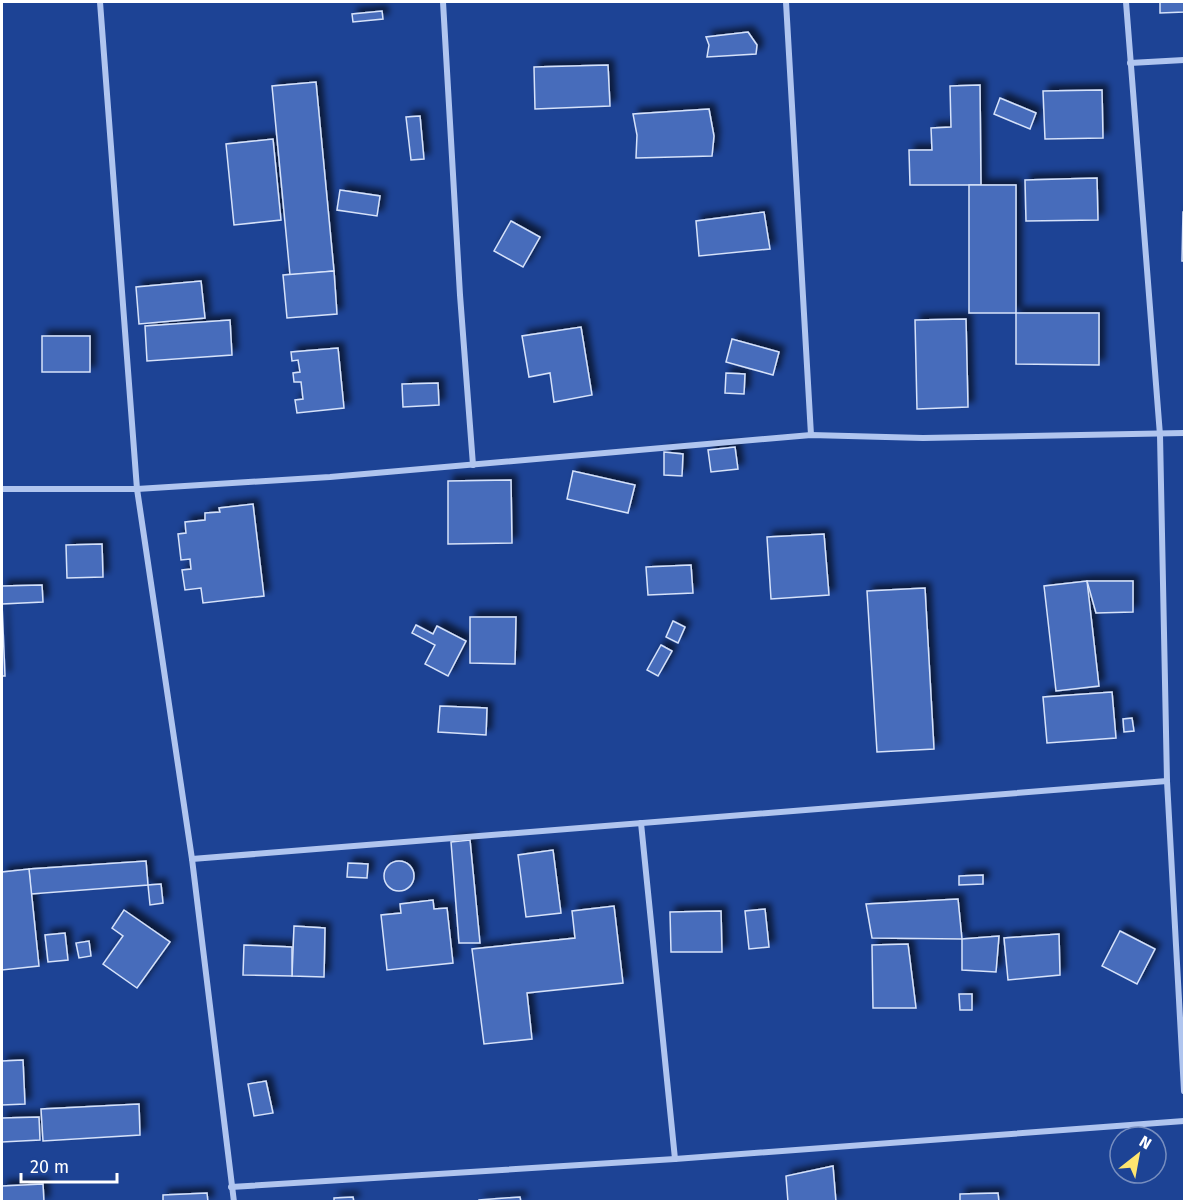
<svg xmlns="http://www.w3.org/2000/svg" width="1186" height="1203" font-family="'Fira Sans',sans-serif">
<defs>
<filter id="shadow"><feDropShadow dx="5.5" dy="-5.5" stdDeviation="3" flood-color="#0009"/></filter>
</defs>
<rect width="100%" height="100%" fill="#1d4395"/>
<!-- building -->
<g fill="#466cbb" stroke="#d6e2fa" stroke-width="1.5" filter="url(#shadow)">
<polygon points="1160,2 1184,2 1184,12 1160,13"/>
<polygon points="382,11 383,19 353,22 352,14"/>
<polygon points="748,32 757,45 756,54 707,57 709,45 706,37"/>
<polygon points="608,65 610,106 535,109 534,67"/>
<polygon points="316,82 334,271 290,275 272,86"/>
<polygon points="980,85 981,185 910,185 909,150 932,150 931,128 951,127 950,86"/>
<polygon points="1102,90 1103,138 1045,139 1043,91"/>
<polygon points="1000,98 1036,113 1030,129 994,114"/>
<polygon points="709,109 714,136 712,156 636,158 637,135 633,114"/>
<polygon points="420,116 424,159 411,160 406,117"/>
<polygon points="273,139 281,220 234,225 226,144"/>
<polygon points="1097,178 1098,220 1026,221 1025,180"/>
<rect x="969" y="185" width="47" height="128"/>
<polygon points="340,190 380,196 377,216 337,210"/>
<polygon points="764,212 770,249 699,256 696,221"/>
<polygon points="1183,212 1184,212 1184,261 1182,261"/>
<polygon points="511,221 540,237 523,267 494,251"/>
<polygon points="334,271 337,314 287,318 283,275"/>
<polygon points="201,281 205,318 139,324 136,287"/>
<polygon points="1016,313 1099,313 1099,365 1016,364"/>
<polygon points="966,319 968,407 917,409 915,320"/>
<polygon points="230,320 232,355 147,361 145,326"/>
<polygon points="581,327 592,395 554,402 550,373 529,377 522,336"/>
<rect x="42" y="336" width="48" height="36"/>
<polygon points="732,339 779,352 773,375 726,362"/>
<polygon points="338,348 344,408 297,413 295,400 303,399 301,382 294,382 293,373 300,372 298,360 292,361 291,352"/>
<polygon points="726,373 745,374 744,394 725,393"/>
<polygon points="438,383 439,405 403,407 402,384"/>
<polygon points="735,447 738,469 711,472 708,450"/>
<polygon points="664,452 683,454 682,476 664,475"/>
<polygon points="573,471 635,485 628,513 567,499"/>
<polygon points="511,480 512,543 448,544 448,481"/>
<polygon points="253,504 264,596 203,603 201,588 185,590 182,570 191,569 190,559 181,560 178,534 186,533 185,522 205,520 205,513 220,512 219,508"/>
<polygon points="824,534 829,595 771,599 767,537"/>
<polygon points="102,544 103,577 67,578 66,545"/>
<polygon points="691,565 693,593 648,595 646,567"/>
<polygon points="1087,581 1099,686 1056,691 1044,586"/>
<polygon points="1087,581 1133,581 1133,612 1096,613"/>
<polygon points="42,585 43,602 2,604 5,676 2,676 2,586"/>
<polygon points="925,588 934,749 877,752 867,591"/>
<polygon points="470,617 516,617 515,664 470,663"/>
<polygon points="673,621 685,627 678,643 666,637"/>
<polygon points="416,625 433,634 437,626 466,641 448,676 425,664 435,645 412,633"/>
<polygon points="661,645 672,651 658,676 647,670"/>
<polygon points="1112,692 1116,738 1047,743 1043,697"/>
<polygon points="440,706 487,708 486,735 438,732"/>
<polygon points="1132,718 1134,731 1124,732 1123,719"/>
<polygon points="470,840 480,943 459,943 451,842"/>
<polygon points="553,850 561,913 526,917 518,855"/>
<circle cx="399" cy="876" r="15"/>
<polygon points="146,861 148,885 31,894 29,869"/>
<polygon points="348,863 368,864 367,878 347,877"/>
<polygon points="29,869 39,966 2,970 2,872"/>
<polygon points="983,875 983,884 959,885 959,876"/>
<polygon points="161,884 163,903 150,905 148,885"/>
<polygon points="958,899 962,939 872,938 866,904"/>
<polygon points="433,900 434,909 447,908 453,963 387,970 381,915 401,913 400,904"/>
<polygon points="614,906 623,983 527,993 532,1039 484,1044 472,949 575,938 572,911"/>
<polygon points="765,909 769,947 749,949 745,911"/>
<polygon points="124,910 170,942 137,988 103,964 123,936 112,928"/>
<polygon points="721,911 722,952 671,952 670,912"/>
<polygon points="294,926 325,928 324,977 292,976"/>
<polygon points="1120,931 1155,949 1137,984 1102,966"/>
<polygon points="65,933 68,960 48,962 45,935"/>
<polygon points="1059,934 1060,975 1008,980 1004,938"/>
<polygon points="999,936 996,972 962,970 962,939"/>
<polygon points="89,941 91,956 79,958 76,943"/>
<polygon points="908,944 916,1008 873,1008 872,945"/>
<polygon points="244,945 292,947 292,976 243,975"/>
<polygon points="959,994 972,994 972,1010 960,1010"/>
<polygon points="23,1060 25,1104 2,1105 2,1061"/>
<polygon points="266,1081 273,1113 254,1116 248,1084"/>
<polygon points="139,1104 140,1135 43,1141 41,1109"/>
<polygon points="39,1117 40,1140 2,1142 2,1118"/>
<polygon points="833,1166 836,1202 788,1202 786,1176"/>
<polygon points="43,1184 44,1202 2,1202 2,1186"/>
<polygon points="207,1193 208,1202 163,1202 163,1195"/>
<polygon points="998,1193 999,1202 960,1202 960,1194"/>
<polygon points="353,1197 354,1202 334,1202 334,1198"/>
<polygon points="520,1197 521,1202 479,1202 479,1200"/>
</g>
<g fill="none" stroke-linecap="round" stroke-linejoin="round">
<!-- street -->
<g stroke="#b0c5ef" stroke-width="6">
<polyline points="100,2 137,489 192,859 234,1202"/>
<polyline points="443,2 460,295 473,465"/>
<polyline points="786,2 811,435"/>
<polyline points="1126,2 1160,435 1167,781 1184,1091"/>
<polyline points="1130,63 1184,60"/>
<polyline points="2,489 137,489 330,477 811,435 923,438 1184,433"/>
<polyline points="641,823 675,1159"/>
<polyline points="192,859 1167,781"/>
<polyline points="231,1187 675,1159 1184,1121"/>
</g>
</g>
<!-- border -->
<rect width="1186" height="1203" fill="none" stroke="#ffffff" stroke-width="6"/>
<!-- north arrow -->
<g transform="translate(1138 1155) rotate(31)"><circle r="28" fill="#1d4395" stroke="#778ebf" stroke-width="1.5"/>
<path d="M0-4.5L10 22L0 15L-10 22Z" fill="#fee56f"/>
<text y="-9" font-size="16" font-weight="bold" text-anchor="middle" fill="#ffffff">N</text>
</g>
<!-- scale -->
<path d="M21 1173v9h96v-9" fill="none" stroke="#ffffff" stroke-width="3"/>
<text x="30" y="1173" font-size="18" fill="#ffffff" stroke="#1d4395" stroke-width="4.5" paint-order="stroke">20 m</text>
</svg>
